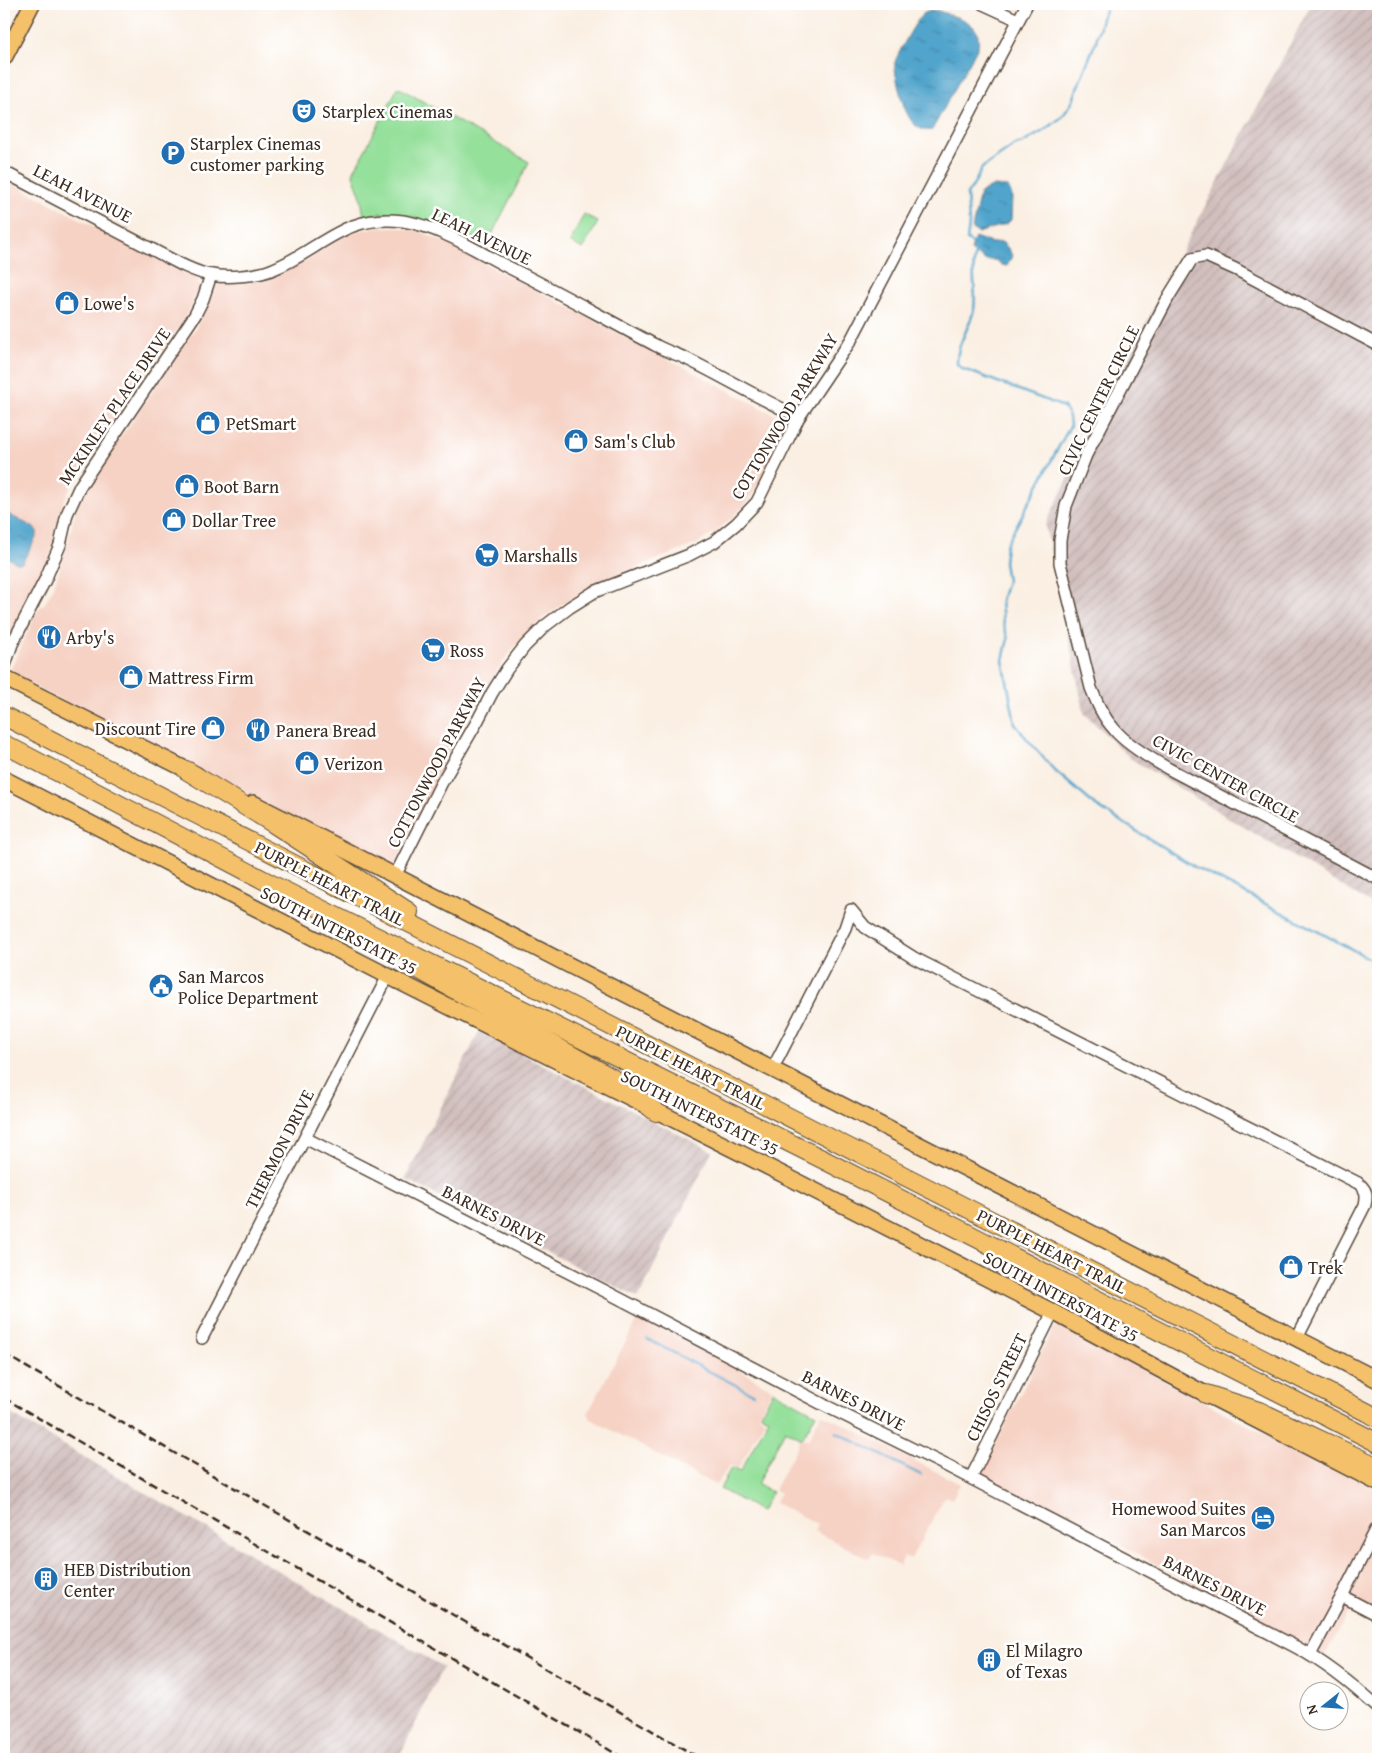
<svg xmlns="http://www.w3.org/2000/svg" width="1382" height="1763" font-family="'Gentium Book Plus',serif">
<defs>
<pattern id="industrial-furrows" width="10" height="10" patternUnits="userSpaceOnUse" patternTransform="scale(1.25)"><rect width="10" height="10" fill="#d1bfbe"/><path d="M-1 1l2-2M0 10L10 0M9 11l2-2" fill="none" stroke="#b4a4a3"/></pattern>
<pattern id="water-ripples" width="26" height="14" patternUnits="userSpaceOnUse" patternTransform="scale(1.25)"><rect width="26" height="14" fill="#51a4cc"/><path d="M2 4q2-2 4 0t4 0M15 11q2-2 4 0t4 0" fill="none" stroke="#4486a5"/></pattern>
</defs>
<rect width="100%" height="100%" fill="#fff"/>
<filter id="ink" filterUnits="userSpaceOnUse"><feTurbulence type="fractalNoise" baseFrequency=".02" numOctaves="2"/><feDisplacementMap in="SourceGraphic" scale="10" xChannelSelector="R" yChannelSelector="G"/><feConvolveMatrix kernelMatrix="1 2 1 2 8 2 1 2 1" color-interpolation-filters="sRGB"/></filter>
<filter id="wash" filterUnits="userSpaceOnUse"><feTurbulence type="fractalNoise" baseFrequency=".0096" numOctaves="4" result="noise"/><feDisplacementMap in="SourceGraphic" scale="20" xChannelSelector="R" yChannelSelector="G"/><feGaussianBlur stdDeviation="1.12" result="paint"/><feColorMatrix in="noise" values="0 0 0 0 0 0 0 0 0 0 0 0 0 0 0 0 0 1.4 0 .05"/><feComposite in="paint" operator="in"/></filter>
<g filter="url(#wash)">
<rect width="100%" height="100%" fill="#faefe2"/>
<!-- built -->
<g fill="#f6d2c4">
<polygon points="4,179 183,273 192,275 198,279 200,287 186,317 73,482 62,506 49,562 4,654 4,556 17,563 33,527 4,512"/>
<polygon points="395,227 419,231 450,245 783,419 787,422 788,426 761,480 749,500 732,518 714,533 695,545 603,580 579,593 542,619 524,637 508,655 493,676 397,861 395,865 390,867 386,867 14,676 11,669 38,609 45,603 53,588 66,550 77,505 84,491 195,329 207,307 216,286 221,283 263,280 296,266 337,240 354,232 371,228"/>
<polygon points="639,1316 682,1337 772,1389 759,1415 765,1420 738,1469 730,1465 718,1483 715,1485 701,1478 591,1419 588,1413"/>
<polygon points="1054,1327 1065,1327 1242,1422 1378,1489 1378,1623 1351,1609 1324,1657 1101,1534 986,1478 982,1471"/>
<polygon points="821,1414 839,1422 960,1484 952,1499 945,1496 911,1559 904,1556 900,1566 873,1553 869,1559 814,1531 817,1524 775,1503 780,1493 774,1490 801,1439 808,1440"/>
</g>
<!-- industrial -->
<g fill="url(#industrial-furrows)">
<polygon points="1311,4 1378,4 1378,908 1131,759 1084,713 1045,525 1188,239"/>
<polygon points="479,1032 712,1151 638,1298 405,1179"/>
<polygon points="4,1410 443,1667 398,1759 4,1759"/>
</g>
<!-- green -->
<g fill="#95e09b" stroke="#68855c">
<path d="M398 87 529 162 487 244C455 232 422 215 387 214 379 213 371 215 364 216L360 194 353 175 354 171Z"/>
<polygon points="584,214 598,222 583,249 570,242"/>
<polygon points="773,1391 816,1414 802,1439 785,1430 757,1484 772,1492 761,1511 720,1489 731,1468 740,1472 769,1418 761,1414"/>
</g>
<!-- water -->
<g fill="url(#water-ripples)" stroke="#466775">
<path d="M936 10C956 18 983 20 978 47L932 130C909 134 902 101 898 85 897 78 894 70 895 62 897 55 917 19 922 15 926 11 931 11 936 10Z"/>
<polygon points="994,186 1008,187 1012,196 1011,220 1006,224 978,233 972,229 980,193"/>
<polygon points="975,237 991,243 1002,242 1009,249 1012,256 1007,266 1002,265 995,260 985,260 971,250"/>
<polygon points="4,512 33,527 37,531 37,536 22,563 17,563 4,556"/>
</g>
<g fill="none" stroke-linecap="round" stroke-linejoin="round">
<!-- stream -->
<g stroke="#51a4cc" stroke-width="2.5">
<polyline points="976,242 972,243 967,240 969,223 967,194 973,186 982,168 1015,145 1023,143 1048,128 1063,116 1073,101 1078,86 1096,41 1103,15 1108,4"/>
<path d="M976 250C970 268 977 290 974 309 970 328 956 344 957 364L963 369 1064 407 1069 417 1070 426 1006 545 1004 562 1007 581 1001 601 1003 622 1008 639 1003 660 1015 724 1027 739 1055 771 1096 806 1195 867 1378 963"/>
<polyline points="647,1339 753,1394"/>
<polyline points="836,1432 921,1475"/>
</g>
</g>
</g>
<g filter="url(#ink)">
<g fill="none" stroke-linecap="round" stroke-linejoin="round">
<defs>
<g id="minor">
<polyline points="983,4 1018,20"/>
<path d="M4 172 182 265C191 269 201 274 211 275 227 278 256 276 271 270 320 251 343 213 403 221 438 226 475 250 506 266 557 291 607 320 657 346 666 351 676 354 685 358 724 377 760 399 799 417"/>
<path d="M1378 345 1235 269 1206 256 1192 259 1169 296 1086 455 1066 506 1060 540V563L1091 688C1097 703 1103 717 1114 729 1125 743 1153 760 1169 769L1378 879"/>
<polyline points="4,668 12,644 45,580 60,545 67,514 80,486 195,315 203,299 211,275"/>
<polyline points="395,876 441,784 478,720 492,693 507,669 525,646 545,626 570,607 594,592 689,555 714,542 736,524 757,502 799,417 851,340 1027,4"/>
<path d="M772 1070 845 928 851 910 865 927 914 958 1358 1183C1367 1190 1367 1195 1365 1205L1297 1338"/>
<path d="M305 1138 605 1291 826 1406 947 1466 1296 1647C1326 1663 1353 1685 1378 1708"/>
<polyline points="202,1338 388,976"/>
<polyline points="971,1478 1053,1312"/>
<polyline points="1342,1596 1378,1615"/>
<polyline points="1310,1655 1342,1596 1378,1526"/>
</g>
<g id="major">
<polyline points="4,58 32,4"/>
<polyline points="4,678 197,775"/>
<polyline points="4,779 388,976 786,1176 1053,1312 1194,1388 1378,1483"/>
<polyline points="253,803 1378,1380"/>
</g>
<g id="highway">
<polyline points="4,716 1378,1418"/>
<polyline points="4,744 275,886 826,1161 1378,1443"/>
<polyline points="186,770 274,824 409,912"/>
<polyline points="416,968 614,1079 656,1112"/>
<polyline points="1206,1394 1259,1411 1378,1467"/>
</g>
</defs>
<!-- minor casing -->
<use href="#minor" stroke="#58483b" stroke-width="14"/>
<!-- major casing -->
<use href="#major" stroke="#58483b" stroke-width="18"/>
<!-- highway casing -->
<use href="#highway" stroke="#58483b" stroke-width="20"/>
<!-- minor -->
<use href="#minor" stroke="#fff" stroke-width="11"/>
<!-- major -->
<use href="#major" stroke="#f4c16b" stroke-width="15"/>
<!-- highway -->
<use href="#highway" stroke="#f4c16b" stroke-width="18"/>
<!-- rail -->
<g stroke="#3b2a1e" stroke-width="2.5" stroke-dasharray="8 4" stroke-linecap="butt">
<polyline points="4,1354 701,1759"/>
<polyline points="4,1398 625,1759"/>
</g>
</g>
</g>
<!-- icons -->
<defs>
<symbol id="theatre-disc" viewBox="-11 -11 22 22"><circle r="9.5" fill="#1f6fb2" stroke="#fff"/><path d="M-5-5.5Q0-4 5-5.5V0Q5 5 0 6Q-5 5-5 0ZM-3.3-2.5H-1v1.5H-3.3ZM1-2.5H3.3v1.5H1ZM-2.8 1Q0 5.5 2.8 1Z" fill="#fff"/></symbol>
<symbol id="parking-disc" viewBox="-11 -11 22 22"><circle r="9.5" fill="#1f6fb2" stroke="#fff"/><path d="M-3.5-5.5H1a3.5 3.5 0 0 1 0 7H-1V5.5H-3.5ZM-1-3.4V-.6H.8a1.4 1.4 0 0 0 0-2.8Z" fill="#fff"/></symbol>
<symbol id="shop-disc" viewBox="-11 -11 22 22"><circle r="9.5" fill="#1f6fb2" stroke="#fff"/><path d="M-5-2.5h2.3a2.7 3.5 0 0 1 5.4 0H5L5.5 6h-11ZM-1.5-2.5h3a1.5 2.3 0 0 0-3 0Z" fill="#fff"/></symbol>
<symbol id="supermarket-disc" viewBox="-11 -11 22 22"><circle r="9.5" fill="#1f6fb2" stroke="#fff"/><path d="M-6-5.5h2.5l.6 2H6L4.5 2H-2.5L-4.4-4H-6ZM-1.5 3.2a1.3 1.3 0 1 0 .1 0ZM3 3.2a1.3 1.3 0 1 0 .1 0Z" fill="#fff"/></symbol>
<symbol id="restaurant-disc" viewBox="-11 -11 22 22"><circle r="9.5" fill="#1f6fb2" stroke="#fff"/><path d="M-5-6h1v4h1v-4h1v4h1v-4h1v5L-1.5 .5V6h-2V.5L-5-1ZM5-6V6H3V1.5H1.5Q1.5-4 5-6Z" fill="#fff"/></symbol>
<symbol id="civic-disc" viewBox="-11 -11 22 22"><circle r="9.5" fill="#1f6fb2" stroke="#fff"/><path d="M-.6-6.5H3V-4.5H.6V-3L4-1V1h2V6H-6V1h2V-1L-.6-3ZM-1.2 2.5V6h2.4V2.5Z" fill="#fff"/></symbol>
<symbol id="hotel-disc" viewBox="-11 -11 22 22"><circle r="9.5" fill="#1f6fb2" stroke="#fff"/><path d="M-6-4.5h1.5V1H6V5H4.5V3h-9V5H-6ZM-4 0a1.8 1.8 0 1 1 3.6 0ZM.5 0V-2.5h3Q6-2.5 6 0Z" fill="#fff"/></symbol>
<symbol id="building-disc" viewBox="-11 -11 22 22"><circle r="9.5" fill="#1f6fb2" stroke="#fff"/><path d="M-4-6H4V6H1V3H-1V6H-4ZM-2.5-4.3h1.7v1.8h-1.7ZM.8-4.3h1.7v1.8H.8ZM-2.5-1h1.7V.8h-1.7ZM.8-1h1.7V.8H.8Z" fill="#fff"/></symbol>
</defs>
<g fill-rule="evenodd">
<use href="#theatre-disc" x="290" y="97" width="28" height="28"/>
<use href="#parking-disc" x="159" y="139" width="28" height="28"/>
<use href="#shop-disc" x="53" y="289" width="28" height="28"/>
<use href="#shop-disc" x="194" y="409" width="28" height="28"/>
<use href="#shop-disc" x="562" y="427" width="28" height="28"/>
<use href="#shop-disc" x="173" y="472" width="28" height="28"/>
<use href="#shop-disc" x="160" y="506" width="28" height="28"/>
<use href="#supermarket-disc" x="473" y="541" width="28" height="28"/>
<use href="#restaurant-disc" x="35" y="623" width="28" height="28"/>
<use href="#supermarket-disc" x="419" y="636" width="28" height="28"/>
<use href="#shop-disc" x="117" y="663" width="28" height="28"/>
<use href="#shop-disc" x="199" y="714" width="28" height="28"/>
<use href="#restaurant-disc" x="244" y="716" width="28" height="28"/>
<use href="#shop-disc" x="293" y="749" width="28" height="28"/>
<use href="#civic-disc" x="147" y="972" width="28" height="28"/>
<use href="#shop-disc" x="1277" y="1253" width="28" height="28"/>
<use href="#hotel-disc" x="1249" y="1504" width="28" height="28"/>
<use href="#building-disc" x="32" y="1565" width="28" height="28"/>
<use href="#building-disc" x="975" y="1646" width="28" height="28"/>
</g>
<g text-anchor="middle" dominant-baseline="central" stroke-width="5" stroke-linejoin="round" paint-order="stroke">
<!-- poi labels -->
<g font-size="18" fill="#3b2a1e" stroke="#fff" text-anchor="start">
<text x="322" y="111">Starplex Cinemas</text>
<text x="190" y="143">Starplex Cinemas<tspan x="190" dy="21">customer parking</tspan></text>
<text x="84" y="303">Lowe's</text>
<text x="226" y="423">PetSmart</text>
<text x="594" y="441">Sam's Club</text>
<text x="204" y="486">Boot Barn</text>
<text x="192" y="520">Dollar Tree</text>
<text x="504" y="555">Marshalls</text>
<text x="66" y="637">Arby's</text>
<text x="450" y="650">Ross</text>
<text x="148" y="677">Mattress Firm</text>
<text x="196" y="728" text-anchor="end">Discount Tire</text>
<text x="276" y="730">Panera Bread</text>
<text x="324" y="763">Verizon</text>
<text x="178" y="976">San Marcos<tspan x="178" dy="21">Police Department</tspan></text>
<text x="1308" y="1267">Trek</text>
<text x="1246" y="1508" text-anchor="end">Homewood Suites<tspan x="1246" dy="21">San Marcos</tspan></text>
<text x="64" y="1569">HEB Distribution<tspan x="64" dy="21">Center</tspan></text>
<text x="1006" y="1650">El Milagro<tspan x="1006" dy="21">of Texas</tspan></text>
</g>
<!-- street labels -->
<g font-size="18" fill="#3b2a1e" stroke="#fff">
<text transform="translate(83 193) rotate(27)">LEAH AVENUE</text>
<text transform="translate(482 236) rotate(26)">LEAH AVENUE</text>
<text transform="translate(1098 400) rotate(-64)">CIVIC CENTER CIRCLE</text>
<text transform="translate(114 406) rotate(-56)">MCKINLEY PLACE DRIVE</text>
<text transform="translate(784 416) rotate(-59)">COTTONWOOD PARKWAY</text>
<text transform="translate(436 762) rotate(-62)">COTTONWOOD PARKWAY</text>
<text transform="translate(1226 778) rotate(29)">CIVIC CENTER CIRCLE</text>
<text transform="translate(330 883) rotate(27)">PURPLE HEART TRAIL</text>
<text transform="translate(339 930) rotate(27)">SOUTH INTERSTATE 35</text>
<text transform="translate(691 1067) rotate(27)">PURPLE HEART TRAIL</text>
<text transform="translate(700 1112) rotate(26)">SOUTH INTERSTATE 35</text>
<text transform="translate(279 1149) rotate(-63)">THERMON DRIVE</text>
<text transform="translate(494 1215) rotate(27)">BARNES DRIVE</text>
<text transform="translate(1052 1251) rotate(27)">PURPLE HEART TRAIL</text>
<text transform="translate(1061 1296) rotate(28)">SOUTH INTERSTATE 35</text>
<text transform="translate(996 1387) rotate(-64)">CHISOS STREET</text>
<text transform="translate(854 1400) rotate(27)">BARNES DRIVE</text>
<text transform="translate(1215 1585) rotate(27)">BARNES DRIVE</text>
</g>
</g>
<!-- margin -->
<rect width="1382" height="1763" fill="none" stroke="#fff" stroke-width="20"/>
<!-- north arrow -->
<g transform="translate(1324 1706) rotate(253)"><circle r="24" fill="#ffffff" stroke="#b1aaa5"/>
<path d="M0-4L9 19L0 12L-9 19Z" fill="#1f6fb2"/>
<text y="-8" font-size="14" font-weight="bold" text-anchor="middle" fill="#3b2a1e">N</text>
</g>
</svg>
